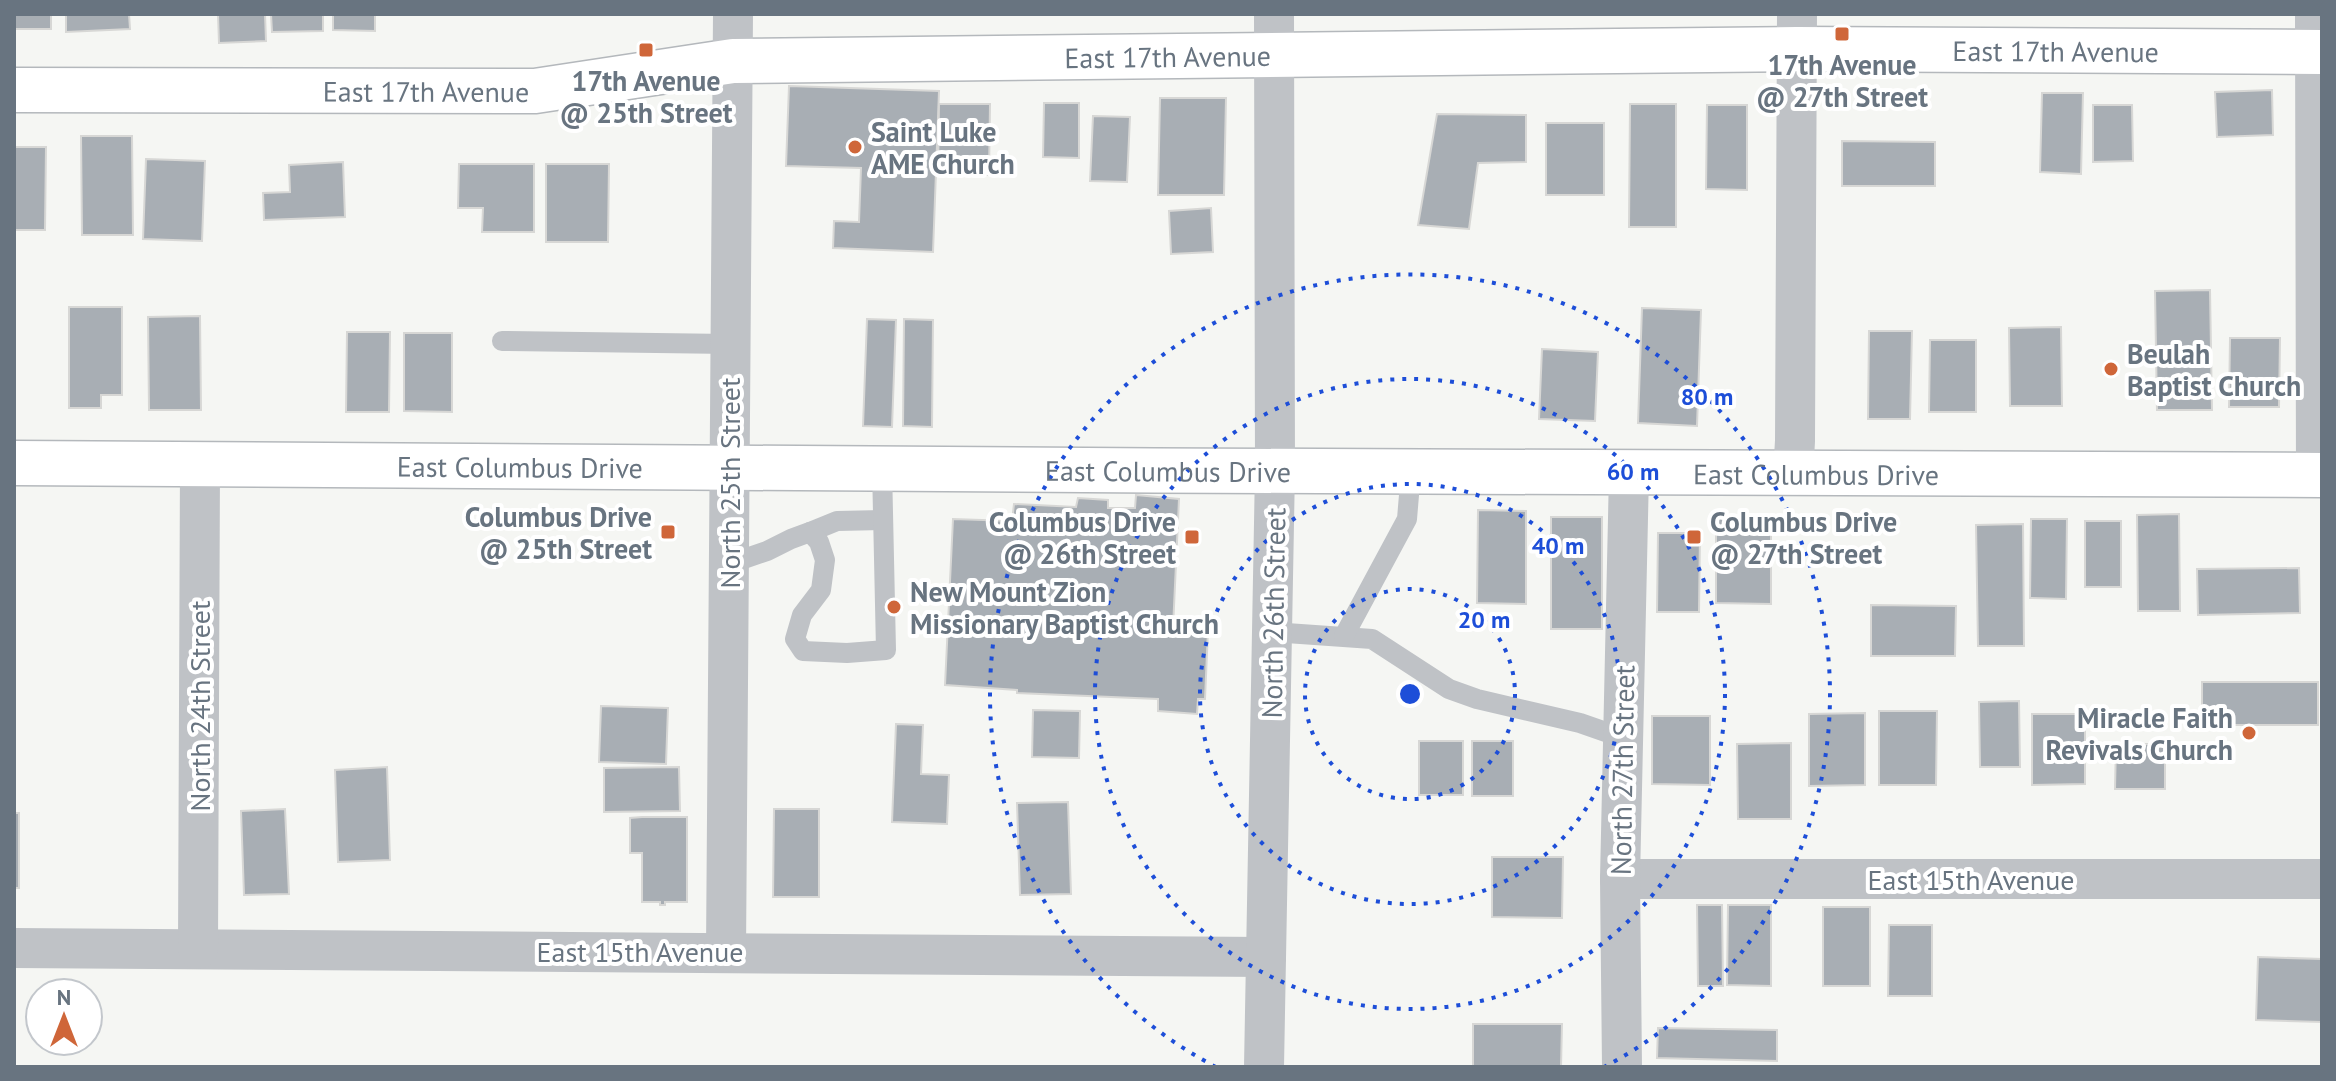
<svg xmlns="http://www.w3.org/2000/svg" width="2336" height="1081" font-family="'PT Sans',sans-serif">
<rect width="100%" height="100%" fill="#f5f6f3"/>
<!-- building -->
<g fill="#a8aeb4" stroke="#d7d7d5" stroke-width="2">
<rect x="14" y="14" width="37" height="15"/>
<polygon points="66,14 129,14 130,29 66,32"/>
<polygon points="218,14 265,14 266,41 219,43"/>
<polygon points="271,14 323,14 323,31 272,32"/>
<polygon points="333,14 375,14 375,31 333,30"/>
<polygon points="789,86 939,91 933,252 833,248 834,221 859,222 861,168 786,166"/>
<polygon points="2272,90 2273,135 2217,137 2215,92"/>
<polygon points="2042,93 2083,93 2081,174 2040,172"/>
<polygon points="1160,98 1226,98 1224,195 1158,195"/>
<polygon points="1044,103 1079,103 1079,158 1043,157"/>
<polygon points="939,104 990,104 989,175 938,175"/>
<polygon points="1630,104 1676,104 1676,227 1629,227"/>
<polygon points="1707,105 1747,105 1747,190 1706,189"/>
<polygon points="2093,105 2132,105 2133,161 2093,162"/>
<polygon points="1437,114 1526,115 1526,162 1478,163 1469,229 1418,225"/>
<polygon points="1093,116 1130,117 1127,182 1090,181"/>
<rect x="1546" y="123" width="58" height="72"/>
<polygon points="81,136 132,136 133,235 82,235"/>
<polygon points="1842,141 1935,142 1935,186 1842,186"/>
<polygon points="14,147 46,147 45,230 14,230"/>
<polygon points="146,159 205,161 202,241 143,239"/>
<polygon points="343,162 345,217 264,220 263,193 290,192 289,165"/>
<polygon points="459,164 534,164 534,232 482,232 483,208 458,208"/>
<polygon points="546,164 609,164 608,242 546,242"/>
<polygon points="1211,208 1213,252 1171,254 1169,211"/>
<polygon points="2210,290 2212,410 2157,410 2155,291"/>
<polygon points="69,307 122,307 122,395 101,395 101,408 69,408"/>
<polygon points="1642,308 1701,310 1697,426 1638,423"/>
<polygon points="200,316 201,410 149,410 148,317"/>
<polygon points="867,319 896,320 892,427 863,426"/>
<polygon points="904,319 933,320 932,427 903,426"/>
<polygon points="2061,327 2062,406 2010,406 2009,328"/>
<polygon points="1869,331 1912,331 1910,419 1868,419"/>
<polygon points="347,332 390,332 389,412 346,412"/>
<polygon points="404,333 452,333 452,412 404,411"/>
<polygon points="2230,338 2280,338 2279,407 2229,407"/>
<polygon points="1930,340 1976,340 1976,412 1929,412"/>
<polygon points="1542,349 1598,352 1595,421 1539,419"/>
<polygon points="1136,495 1179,499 1173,628 1208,630 1205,699 1198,699 1197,714 1158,711 1158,699 1017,693 1017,690 945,685 953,519 1012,521 1014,504 1076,507 1078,498 1108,500 1108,508 1135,508"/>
<polygon points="1478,510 1526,511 1526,604 1477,603"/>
<polygon points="2179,514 2180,611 2138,611 2137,515"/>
<polygon points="1716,516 1771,516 1771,604 1716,603"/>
<rect x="1551" y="517" width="51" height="112"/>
<polygon points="2031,519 2067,519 2066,599 2030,598"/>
<rect x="2085" y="521" width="36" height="66"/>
<polygon points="2023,524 2024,646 1978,646 1976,525"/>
<polygon points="1658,533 1700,533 1699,612 1657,612"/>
<polygon points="2299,568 2300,613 2198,615 2197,569"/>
<polygon points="1871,605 1956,606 1955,656 1871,656"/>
<rect x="2202" y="682" width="116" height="43"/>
<polygon points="2019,701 2020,767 1980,767 1979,702"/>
<polygon points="601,706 668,708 666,764 599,762"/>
<polygon points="1033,710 1080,711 1079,758 1032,757"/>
<polygon points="1879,711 1937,711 1936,785 1879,785"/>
<polygon points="1865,713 1865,785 1809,786 1809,714"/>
<polygon points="2032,714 2085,714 2085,784 2032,785"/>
<polygon points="1652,716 1710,716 1710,785 1652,784"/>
<polygon points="896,724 923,725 921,774 949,775 947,824 892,822"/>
<rect x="1419" y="741" width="44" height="54"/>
<rect x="1472" y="741" width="41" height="55"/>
<polygon points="1791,743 1791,819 1738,819 1737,744"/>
<polygon points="2116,744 2165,744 2165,789 2115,789"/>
<polygon points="387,767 390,860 338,862 335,770"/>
<polygon points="679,767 680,811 604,812 604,768"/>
<polygon points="1068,802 1071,894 1020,895 1017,803"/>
<polygon points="285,809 289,894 244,895 241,811"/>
<polygon points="774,809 819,809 819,897 773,897"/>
<rect x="14" y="813" width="5" height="75"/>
<polygon points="642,817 687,817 687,902 665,902 665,905 660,905 660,902 642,902 642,853 630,853 630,818"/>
<polygon points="1492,857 1563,857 1562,918 1492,917"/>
<polygon points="1697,905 1722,905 1723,986 1698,986"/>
<polygon points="1728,905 1771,905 1771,986 1727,985"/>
<rect x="1823" y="907" width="47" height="79"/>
<polygon points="1889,925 1932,925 1932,996 1888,996"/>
<polygon points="2258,957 2322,959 2322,1022 2256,1020"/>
<polygon points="1473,1024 1562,1024 1561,1067 1473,1067"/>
<polygon points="1658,1028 1777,1030 1777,1061 1657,1058"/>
</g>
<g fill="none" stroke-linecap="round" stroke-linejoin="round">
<defs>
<g id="secondary">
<path id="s1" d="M14 90 535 91 733 61 1797 49 2322 52"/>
<path id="s2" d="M14 463C783 468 1553 474 2322 475"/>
</g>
</defs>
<!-- secondary casing -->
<use href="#secondary" stroke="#b4b8bc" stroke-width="47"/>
<!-- lane -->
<g stroke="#bfc2c6" stroke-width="20">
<polyline points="502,341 730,344"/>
<polyline points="810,532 837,521 883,520"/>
<polyline points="729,564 767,551 791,539 810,532 819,542 825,560 821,590 802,615 795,639 803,651 847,653 886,650 882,467"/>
<polyline points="1272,632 1372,639 1449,689 1477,699 1580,723 1623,738"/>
<polyline points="1344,636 1407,519 1411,471"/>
</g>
<!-- street -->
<g stroke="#bfc2c6" stroke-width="40">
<polyline points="2315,14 2316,475"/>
<polyline points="1793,475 1795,441 1797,14"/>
<polyline points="1620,879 2322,879"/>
<polyline points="14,948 1266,957"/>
<polyline points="198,949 200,464"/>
<polyline points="726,952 733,14"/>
<polyline points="1264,1067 1275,469 1274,14"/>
<polyline points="1622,1067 1620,879 1629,473"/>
</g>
<!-- secondary -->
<use href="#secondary" stroke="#fff" stroke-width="44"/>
</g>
<!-- distance rings -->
<g fill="none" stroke="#1d4ed8" stroke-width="4" stroke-dasharray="4 8">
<circle cx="1410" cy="694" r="105"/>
<circle cx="1410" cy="694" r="210"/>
<circle cx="1410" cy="694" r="315"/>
<path d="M1216 1067A420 420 0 1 1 1604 1067"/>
</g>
<!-- markers -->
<g fill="#cf6639" stroke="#fff" stroke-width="3">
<rect x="1834" y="26" width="16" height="16" rx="4"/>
<rect x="638" y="42" width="16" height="16" rx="4"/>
<circle cx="855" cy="147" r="8"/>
<circle cx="2111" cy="369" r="8"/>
<rect x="660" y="524" width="16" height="16" rx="4"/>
<rect x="1184" y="529" width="16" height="16" rx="4"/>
<rect x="1686" y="529" width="16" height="16" rx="4"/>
<circle cx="894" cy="607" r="8"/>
<circle cx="2249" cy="733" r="8"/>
</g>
<g text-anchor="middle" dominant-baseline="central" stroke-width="8" stroke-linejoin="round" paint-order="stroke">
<!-- street labels -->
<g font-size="28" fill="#687480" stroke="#fff">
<text stroke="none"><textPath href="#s1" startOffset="2044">East 17th Avenue</textPath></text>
<text stroke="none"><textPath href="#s1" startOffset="1156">East 17th Avenue</textPath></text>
<text stroke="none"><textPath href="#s1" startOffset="412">East 17th Avenue</textPath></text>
<text stroke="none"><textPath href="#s2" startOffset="506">East Columbus Drive</textPath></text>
<text stroke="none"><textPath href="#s2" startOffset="1154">East Columbus Drive</textPath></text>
<text stroke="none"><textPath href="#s2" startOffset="1802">East Columbus Drive</textPath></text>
<text transform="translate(729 483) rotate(-90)">North 25th Street</text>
<text transform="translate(1273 613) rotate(-89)">North 26th Street</text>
<text transform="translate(199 706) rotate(-90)">North 24th Street</text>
<text transform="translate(1622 770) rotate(-89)">North 27th Street</text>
<text x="1971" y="879">East 15th Avenue</text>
<text x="640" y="951">East 15th Avenue</text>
</g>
<!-- poi labels -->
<g font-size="28" font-weight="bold" fill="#687480" stroke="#fff" text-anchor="start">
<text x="1842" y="64" text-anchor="middle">17th Avenue<tspan x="1842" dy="32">@ 27th Street</tspan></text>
<text x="646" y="80" text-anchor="middle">17th Avenue<tspan x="646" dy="32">@ 25th Street</tspan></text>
<text x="871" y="131">Saint Luke<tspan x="871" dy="32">AME Church</tspan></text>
<text x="2127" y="353">Beulah<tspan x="2127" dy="32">Baptist Church</tspan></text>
<text x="652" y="516" text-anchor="end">Columbus Drive<tspan x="652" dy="32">@ 25th Street</tspan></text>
<text x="1176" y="521" text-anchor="end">Columbus Drive<tspan x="1176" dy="32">@ 26th Street</tspan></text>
<text x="1710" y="521">Columbus Drive<tspan x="1710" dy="32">@ 27th Street</tspan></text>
<text x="910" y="591">New Mount Zion<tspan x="910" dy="32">Missionary Baptist Church</tspan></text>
<text x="2233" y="717" text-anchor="end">Miracle Faith<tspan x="2233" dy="32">Revivals Church</tspan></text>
</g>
</g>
<circle cx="1410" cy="694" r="12" fill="#1d4ed8" stroke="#fff" stroke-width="4"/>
<g font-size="24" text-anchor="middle" font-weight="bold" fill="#1d4ed8" stroke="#fff" stroke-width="8" stroke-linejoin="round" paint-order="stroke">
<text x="1707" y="405">80 m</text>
<text x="1633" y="480">60 m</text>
<text x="1558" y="554">40 m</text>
<text x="1484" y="628">20 m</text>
</g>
<!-- border -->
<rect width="2336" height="1081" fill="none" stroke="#687480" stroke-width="32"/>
<!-- north arrow -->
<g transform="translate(64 1017)"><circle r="38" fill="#ffffff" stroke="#c3c7cc" stroke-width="2"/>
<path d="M0-6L14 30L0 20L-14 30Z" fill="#cf6639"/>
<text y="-12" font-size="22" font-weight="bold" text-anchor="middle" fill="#687480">N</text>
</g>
</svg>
